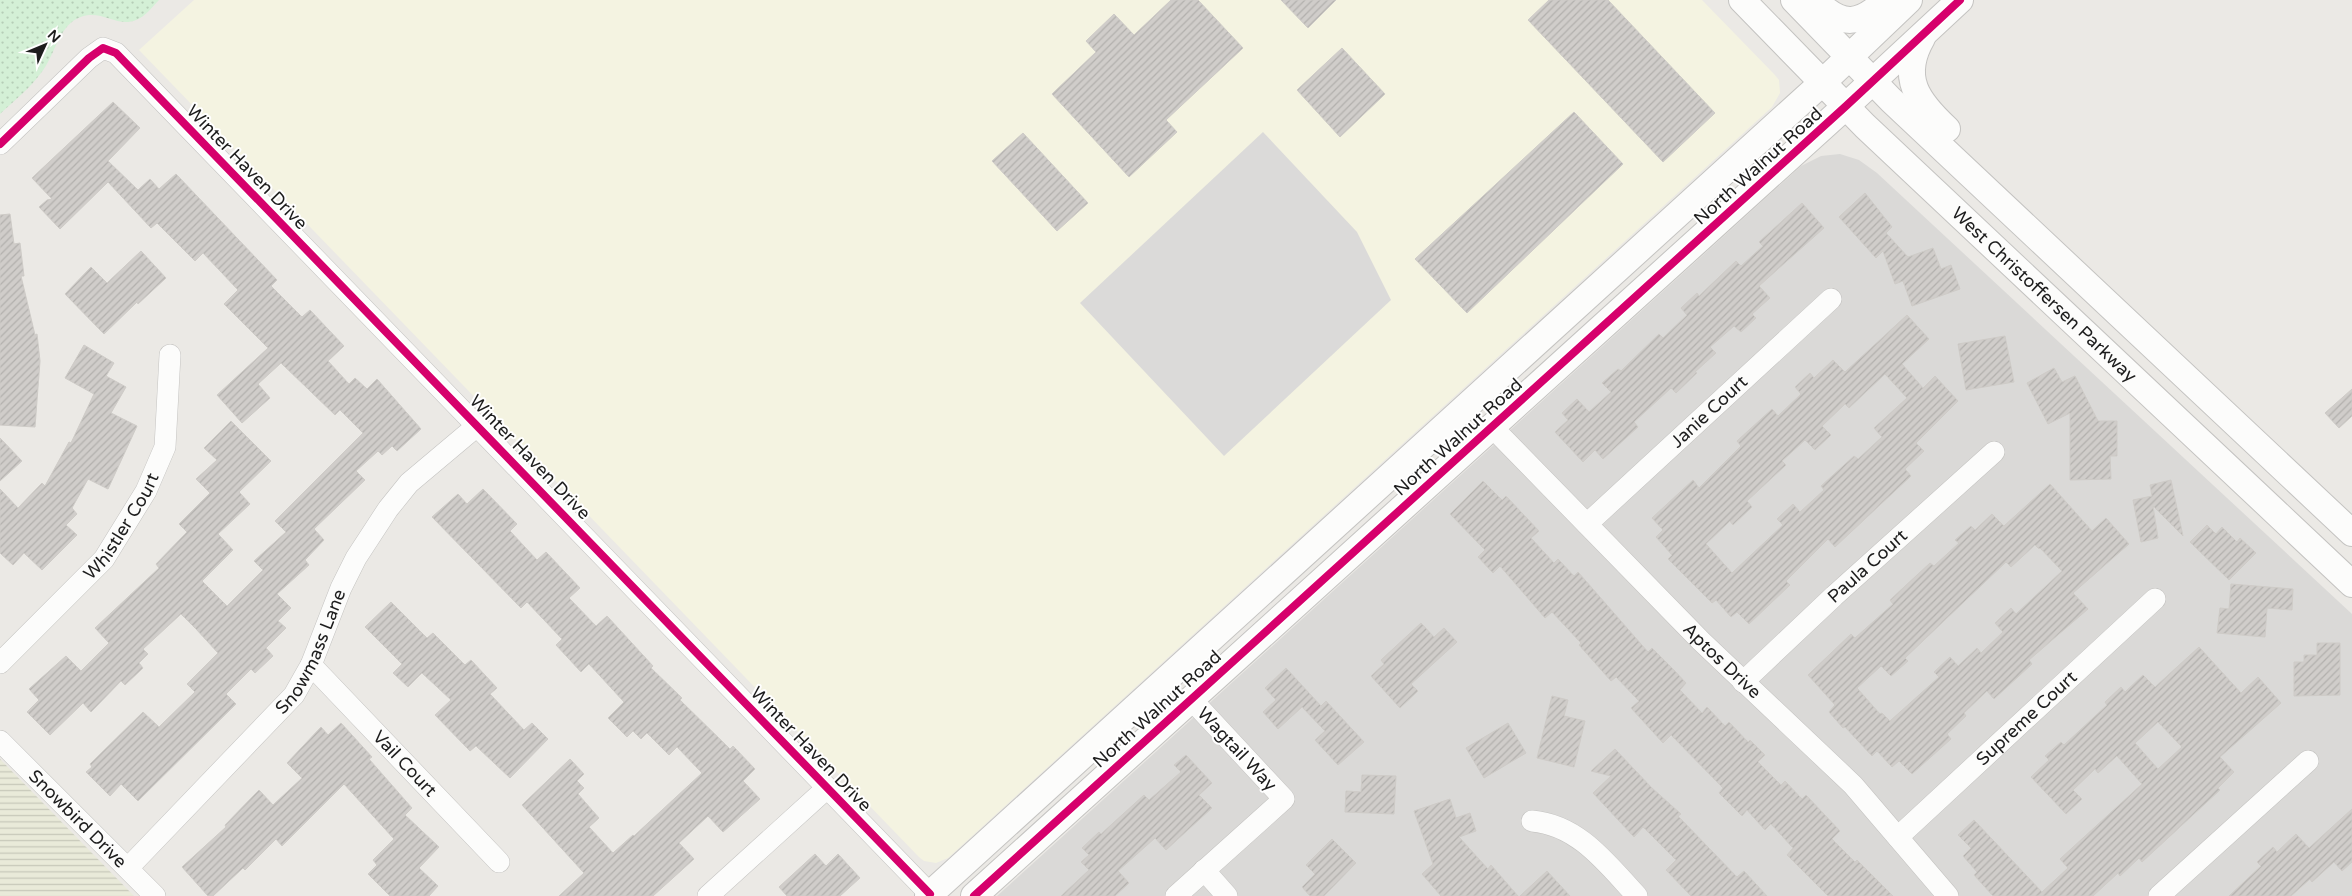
<svg xmlns="http://www.w3.org/2000/svg" width="2352" height="896" font-family="'Varela Round',sans-serif">
<defs>
<pattern id="farmland-rules" width="6" height="5" patternUnits="userSpaceOnUse" patternTransform="scale(1.25)"><rect width="6" height="5" fill="#e9ead9"/><path d="M0 2.5h6" fill="none" stroke="#c7c8ba"/></pattern>
<pattern id="park-dots" width="8" height="8" patternUnits="userSpaceOnUse" patternTransform="scale(1.25)"><rect width="8" height="8" fill="#d4f0d6"/><path d="M2 2h.1M6 6h.1" fill="none" stroke="#b6cdb7" stroke-width="1.8" stroke-linecap="round"/></pattern>
<pattern id="building-hatch" width="6" height="6" patternUnits="userSpaceOnUse" patternTransform="scale(1.25)"><rect width="6" height="6" fill="#d0cdca"/><path d="M-1 1l2-2M0 6l6-6M5 7l2-2" fill="none" stroke="#b2b0ad"/></pattern>
</defs>
<rect width="100%" height="100%" fill="#ebe9e5"/>
<!-- residential -->
<polygon fill="#dad9d7" points="1840,154 1859,160 1877,173 2352,614 2352,896 997,896 1801,166 1821,156"/>
<!-- education -->
<polygon fill="#f4f3e1" points="194,0 1702,0 1774,74 1779,80 1780,93 1772,107 948,858 936,863 924,861 919,857 139,50"/>
<!-- farmland -->
<polygon fill="url(#farmland-rules)" points="0,759 134,896 0,896"/>
<!-- park -->
<path fill="url(#park-dots)" d="M0 0H159C153 6 145 17 136 20 115 29 98 4 73 21 57 33 54 57 41 73 30 88 14 101 0 114Z"/>
<!-- parking -->
<polygon fill="#dbdad9" points="1263,132 1357,232 1391,300 1224,456 1080,303"/>
<!-- building -->
<g fill="url(#building-hatch)" stroke="#cecbc7" fill-rule="evenodd">
<polygon points="1171,0 1198,0 1243,48 1166,120 1177,132 1129,177 1052,94 1096,52 1086,41 1114,14 1134,35"/>
<polygon points="1281,0 1336,0 1308,28"/>
<polygon points="1549,0 1608,0 1715,113 1663,162 1528,20"/>
<polygon points="1342,48 1385,94 1340,137 1297,90"/>
<polygon points="113,102 140,128 108,161 138,190 150,179 159,189 176,174 277,280 271,286 302,317 310,310 344,346 328,361 349,384 355,378 367,389 377,379 421,429 397,451 392,446 382,455 378,451 356,471 365,480 314,529 324,540 305,560 309,565 277,594 291,608 278,621 286,628 266,648 273,656 255,673 251,669 226,694 236,704 138,801 121,784 110,796 86,772 92,767 90,764 143,712 159,727 195,692 187,684 218,653 196,629 181,614 143,649 148,654 139,663 143,668 125,685 121,681 91,712 83,703 50,735 27,712 39,700 29,689 66,656 81,671 109,643 95,628 159,568 156,564 187,532 179,524 210,493 196,479 217,460 204,448 231,421 271,461 239,492 250,504 218,534 233,550 202,581 227,606 263,570 254,561 286,532 275,521 363,433 340,410 335,415 281,363 258,384 270,398 242,423 217,395 268,348 224,304 238,290 203,253 195,261 157,223 151,228 108,182 60,229 39,207 47,200 52,199 32,178"/>
<polygon points="1574,112 1623,164 1467,313 1415,259"/>
<polygon points="1023,133 1088,203 1057,231 992,161"/>
<polygon points="1865,193 1892,227 1886,233 1908,257 1933,248 1941,269 1951,265 1960,289 1912,306 1903,281 1895,284 1883,251 1876,258 1839,217"/>
<polygon points="1802,203 1824,228 1759,286 1770,298 1752,314 1756,318 1741,332 1734,326 1710,347 1716,353 1695,372 1697,373 1676,393 1671,388 1634,422 1638,427 1603,459 1595,450 1583,462 1555,432 1568,420 1562,413 1577,399 1589,412 1611,392 1602,383 1618,369 1621,371 1659,334 1663,338 1687,315 1681,308 1697,293 1699,296 1736,261 1741,266 1763,246 1759,242"/>
<polygon points="10,214 14,244 20,243 24,276 21,276 35,335 37,334 40,361 35,427 0,425 0,215"/>
<polygon points="141,251 166,278 138,304 137,302 104,334 65,294 91,267 107,283"/>
<path d="M1907 315 1929 339 1902 364 1923 388 1935 376 1958 401 1916 443 1924 451 1905 469 1911 476 1835 547 1828 539 1786 581 1790 585 1749 624 1737 612 1731 617 1716 600 1712 603 1668 559 1672 555 1656 537 1663 530 1652 518 1693 480 1699 488 1741 446 1737 441 1772 409 1778 416 1801 394 1795 387 1810 373 1814 378 1833 360 1845 372ZM1885 374 1907 398 1874 428 1882 437 1858 459 1854 456 1821 486 1824 490 1800 512 1793 504 1777 519 1783 525 1732 573 1706 544 1730 521 1733 525 1752 507 1747 501 1786 465 1782 461 1805 440 1815 450 1831 435 1822 426 1845 404 1849 408Z"/>
<polygon points="2005,336 2014,382 1966,390 1958,344"/>
<polygon points="84,345 114,363 106,376 126,387 111,413 137,426 108,489 88,479 72,508 77,514 66,525 77,535 42,570 24,553 13,565 0,553 0,489 18,508 42,483 45,486 69,442 71,443 94,394 65,378"/>
<polygon points="2054,368 2062,382 2075,376 2098,421 2117,421 2117,456 2110,456 2111,479 2070,480 2070,413 2048,424 2027,383"/>
<polygon points="2352,389 2352,416 2339,428 2325,413"/>
<polygon points="0,438 22,461 0,481"/>
<polygon points="2171,480 2183,536 2153,506 2158,538 2141,542 2133,500 2152,496 2150,485"/>
<polygon points="1483,481 1502,500 1506,496 1539,531 1531,538 1554,563 1558,559 1574,576 1578,572 1648,652 1652,648 1673,669 1686,683 1680,690 1702,713 1707,707 1725,726 1729,722 1748,742 1750,740 1765,755 1758,762 1781,785 1785,781 1802,799 1806,795 1840,831 1832,839 1855,862 1857,860 1893,896 1828,896 1787,855 1793,848 1771,824 1765,830 1747,810 1742,816 1719,793 1723,788 1671,735 1663,743 1631,708 1639,701 1616,677 1611,681 1579,645 1581,643 1552,612 1545,618 1500,566 1493,573 1478,557 1485,550 1450,514"/>
<path d="M2050 484 2092 531 2106 518 2129 544 2073 593 2088 609 2029 660 2032 664 1994 699 1987 691 1964 713 1966 716 1947 734 1951 739 1912 774 1899 761 1892 767 1877 751 1872 756 1845 727 1843 728 1829 712 1835 705 1808 675 1851 634 1855 638 1893 604 1890 600 1930 563 1934 566 1959 543 1955 540 1971 526 1975 530 1992 514 2004 526ZM2035 545 2039 549 2040 548 2062 571 2016 614 2011 608 1995 623 2003 632 1981 653 1977 648 1958 666 1950 657 1934 672 1939 677 1890 721 1882 713 1880 714 1857 688 1881 666 1891 676 1908 661 1905 658 2006 562 2011 567Z"/>
<polygon points="483,489 517,524 510,531 537,560 546,552 580,588 569,598 596,626 607,616 653,666 651,668 682,698 680,700 730,749 733,746 755,769 743,781 760,799 723,832 708,816 679,843 694,859 653,896 559,896 584,873 522,805 570,759 584,774 577,781 584,788 578,794 599,818 589,827 613,853 633,835 634,836 702,773 677,747 669,755 647,733 641,739 633,731 627,737 608,718 624,702 589,664 581,672 556,645 562,639 527,602 521,608 432,517 458,494 467,504"/>
<polygon points="2207,525 2216,534 2222,527 2237,542 2240,538 2256,553 2229,580 2190,542"/>
<polygon points="2231,584 2293,589 2292,610 2267,608 2265,637 2217,633 2220,608 2229,609"/>
<polygon points="391,602 427,638 433,633 465,665 471,660 497,688 490,694 524,730 532,723 548,739 510,778 476,746 470,751 435,715 451,700 422,673 408,687 393,673 402,664 365,627"/>
<polygon points="1421,623 1434,637 1444,628 1457,642 1411,684 1418,691 1400,708 1371,676 1384,664 1381,660"/>
<polygon points="2317,643 2340,643 2340,695 2294,696 2294,662 2304,662 2304,655 2317,655"/>
<path d="M2199 647 2241 693 2258 677 2281 703 2220 757 2234 772 2218 788 2220 790 2142 862 2139 858 2120 876 2118 873 2093 896H1993L1974 875 1977 872 1963 856 1971 848 1958 835 1974 820 2042 892 2068 868 2060 859 2142 784 2117 756 2098 773 2095 769 2073 790 2082 799 2066 814 2031 777 2049 760 2045 756 2061 742 2064 745 2107 705 2105 702 2121 687 2125 692 2143 675 2155 687ZM2158 722 2182 747 2158 769 2135 743Z"/>
<polygon points="1286,668 1321,706 1326,701 1364,742 1338,765 1315,740 1325,731 1302,707 1278,729 1263,712 1276,700 1265,688"/>
<polygon points="1552,696 1568,700 1564,716 1585,721 1574,767 1537,758"/>
<polygon points="341,723 372,757 369,759 412,808 405,815 439,847 419,868 438,886 429,896 390,896 368,874 377,865 373,860 394,839 344,784 282,846 276,839 245,870 243,868 213,896 208,896 182,867 226,827 225,825 259,790 273,805 302,778 287,763 321,727 328,735"/>
<polygon points="1508,723 1526,753 1484,778 1466,748"/>
<polygon points="1615,749 1652,788 1681,814 1678,816 1737,877 1744,871 1767,896 1691,896 1666,870 1676,860 1643,827 1634,837 1593,793 1611,776 1591,771"/>
<polygon points="1186,755 1212,783 1199,795 1212,808 1166,850 1155,838 1118,871 1129,883 1115,896 1061,896 1089,870 1081,862 1089,855 1082,848 1099,832 1101,834 1144,795 1149,800 1181,772 1174,765"/>
<polygon points="1362,775 1396,776 1394,814 1345,812 1346,791 1361,792"/>
<polygon points="1450,799 1456,818 1470,813 1476,831 1459,837 1488,869 1491,865 1518,896 1441,896 1422,874 1433,864 1414,811"/>
<polygon points="2352,809 2352,862 2342,871 2334,862 2312,882 2310,879 2291,896 2229,896 2261,866 2257,862 2273,847 2277,852 2296,834 2309,848"/>
<polygon points="1332,839 1356,863 1324,896 1310,896 1302,887 1315,874 1306,865"/>
<polygon points="815,854 826,866 838,854 860,878 840,896 787,896 779,887"/>
<polygon points="1547,871 1570,896 1520,896"/>
</g>
<g fill="none" stroke-linecap="round" stroke-linejoin="round">
<defs>
<g id="minor">
<polyline points="0,144 89,58 103,48 116,53 930,894"/>
<path id="s1" d="M1492 427 1701 641 1853 785 1948 896"/>
<path id="s2" d="M1587 524 1831 299"/>
<path id="s3" d="M0 663 104 559 146 491 165 447 170 355"/>
<path id="s4" d="M311 665 499 862"/>
<path id="s5" d="M1743 682 1834 596 1994 452"/>
<path id="s6" d="M0 741 155 896"/>
<path d="M1532 821C1579 825 1607 864 1637 896"/>
<path id="s7" d="M1898 837 2155 599"/>
<path id="s8" d="M128 868 294 695 311 665 341 588 356 558 388 509 409 483 478 425"/>
<polyline points="1204,870 1227,896"/>
<polyline points="708,896 827,788"/>
<polyline points="1176,896 1284,799 1191,699"/>
<polyline points="2159,896 2308,761"/>
</g>
<g id="tertiary">
<path id="s9" d="M1742 0 1865 126 2352 584"/>
<polyline points="1794,0 1891,100 2352,533"/>
<path d="M1815 0C1842 28 1860 25 1886 0"/>
<path d="M1922 38C1899 78 1918 102 1947 129"/>
<polyline points="928,896 1822,83 1909,0"/>
<polyline points="974,896 1846,106 1960,0"/>
</g>
</defs>
<!-- minor casing -->
<use href="#minor" stroke="#c4c3c1" stroke-width="22"/>
<!-- tertiary casing -->
<use href="#tertiary" stroke="#c4c3c1" stroke-width="28"/>
<!-- minor -->
<use href="#minor" stroke="#fcfcfb" stroke-width="21"/>
<!-- tertiary -->
<use href="#tertiary" stroke="#fcfcfb" stroke-width="26"/>
<defs>
<g id="cycleway">
<polyline points="0,144 89,58 103,48 116,53 930,894"/>
<polyline points="974,896 1846,106 1960,0"/>
</g>
</defs>
<!-- cycleway casing -->
<use href="#cycleway" stroke="#fff" stroke-width="11"/>
<!-- cycleway -->
<use href="#cycleway" stroke="#d6006c" stroke-width="8"/>
</g>
<g text-anchor="middle" dominant-baseline="central" stroke-width="4" stroke-linejoin="round" paint-order="stroke">
<!-- street labels -->
<g font-size="18" fill="#1d1d1d" stroke="#fff">
<text transform="translate(1758 166) rotate(-42)">North Walnut Road</text>
<text transform="translate(247 167) rotate(46)">Winter Haven Drive</text>
<text stroke="none"><textPath href="#s9" startOffset="422">West Christoffersen Parkway</textPath></text>
<text stroke="none"><textPath href="#s2" startOffset="166">Janie Court</textPath></text>
<text transform="translate(1458 437) rotate(-42)">North Walnut Road</text>
<text transform="translate(530 457) rotate(46)">Winter Haven Drive</text>
<text stroke="none"><textPath href="#s3" startOffset="184">Whistler Court</textPath></text>
<text stroke="none"><textPath href="#s5" startOffset="170">Paula Court</textPath></text>
<text stroke="none"><textPath href="#s8" startOffset="286">Snowmass Lane</textPath></text>
<text stroke="none"><textPath href="#s1" startOffset="328">Aptos Drive</textPath></text>
<text transform="translate(1157 709) rotate(-42)">North Walnut Road</text>
<text stroke="none"><textPath href="#s7" startOffset="175">Supreme Court</textPath></text>
<text transform="translate(811 749) rotate(46)">Winter Haven Drive</text>
<text transform="translate(1237 749) rotate(47)">Wagtail Way</text>
<text stroke="none"><textPath href="#s4" startOffset="136">Vail Court</textPath></text>
<text stroke="none"><textPath href="#s6" startOffset="110">Snowbird Drive</textPath></text>
</g>
</g>
<!-- north arrow -->
<g transform="translate(45 45) rotate(46)" stroke="#ffffff" stroke-width="4" paint-order="stroke">
<path d="M0-4L9 19L0 12L-9 19Z" fill="#1d1d1d"/>
<text y="-8" font-size="14" font-weight="bold" text-anchor="middle" fill="#1d1d1d">N</text>
</g>
</svg>
